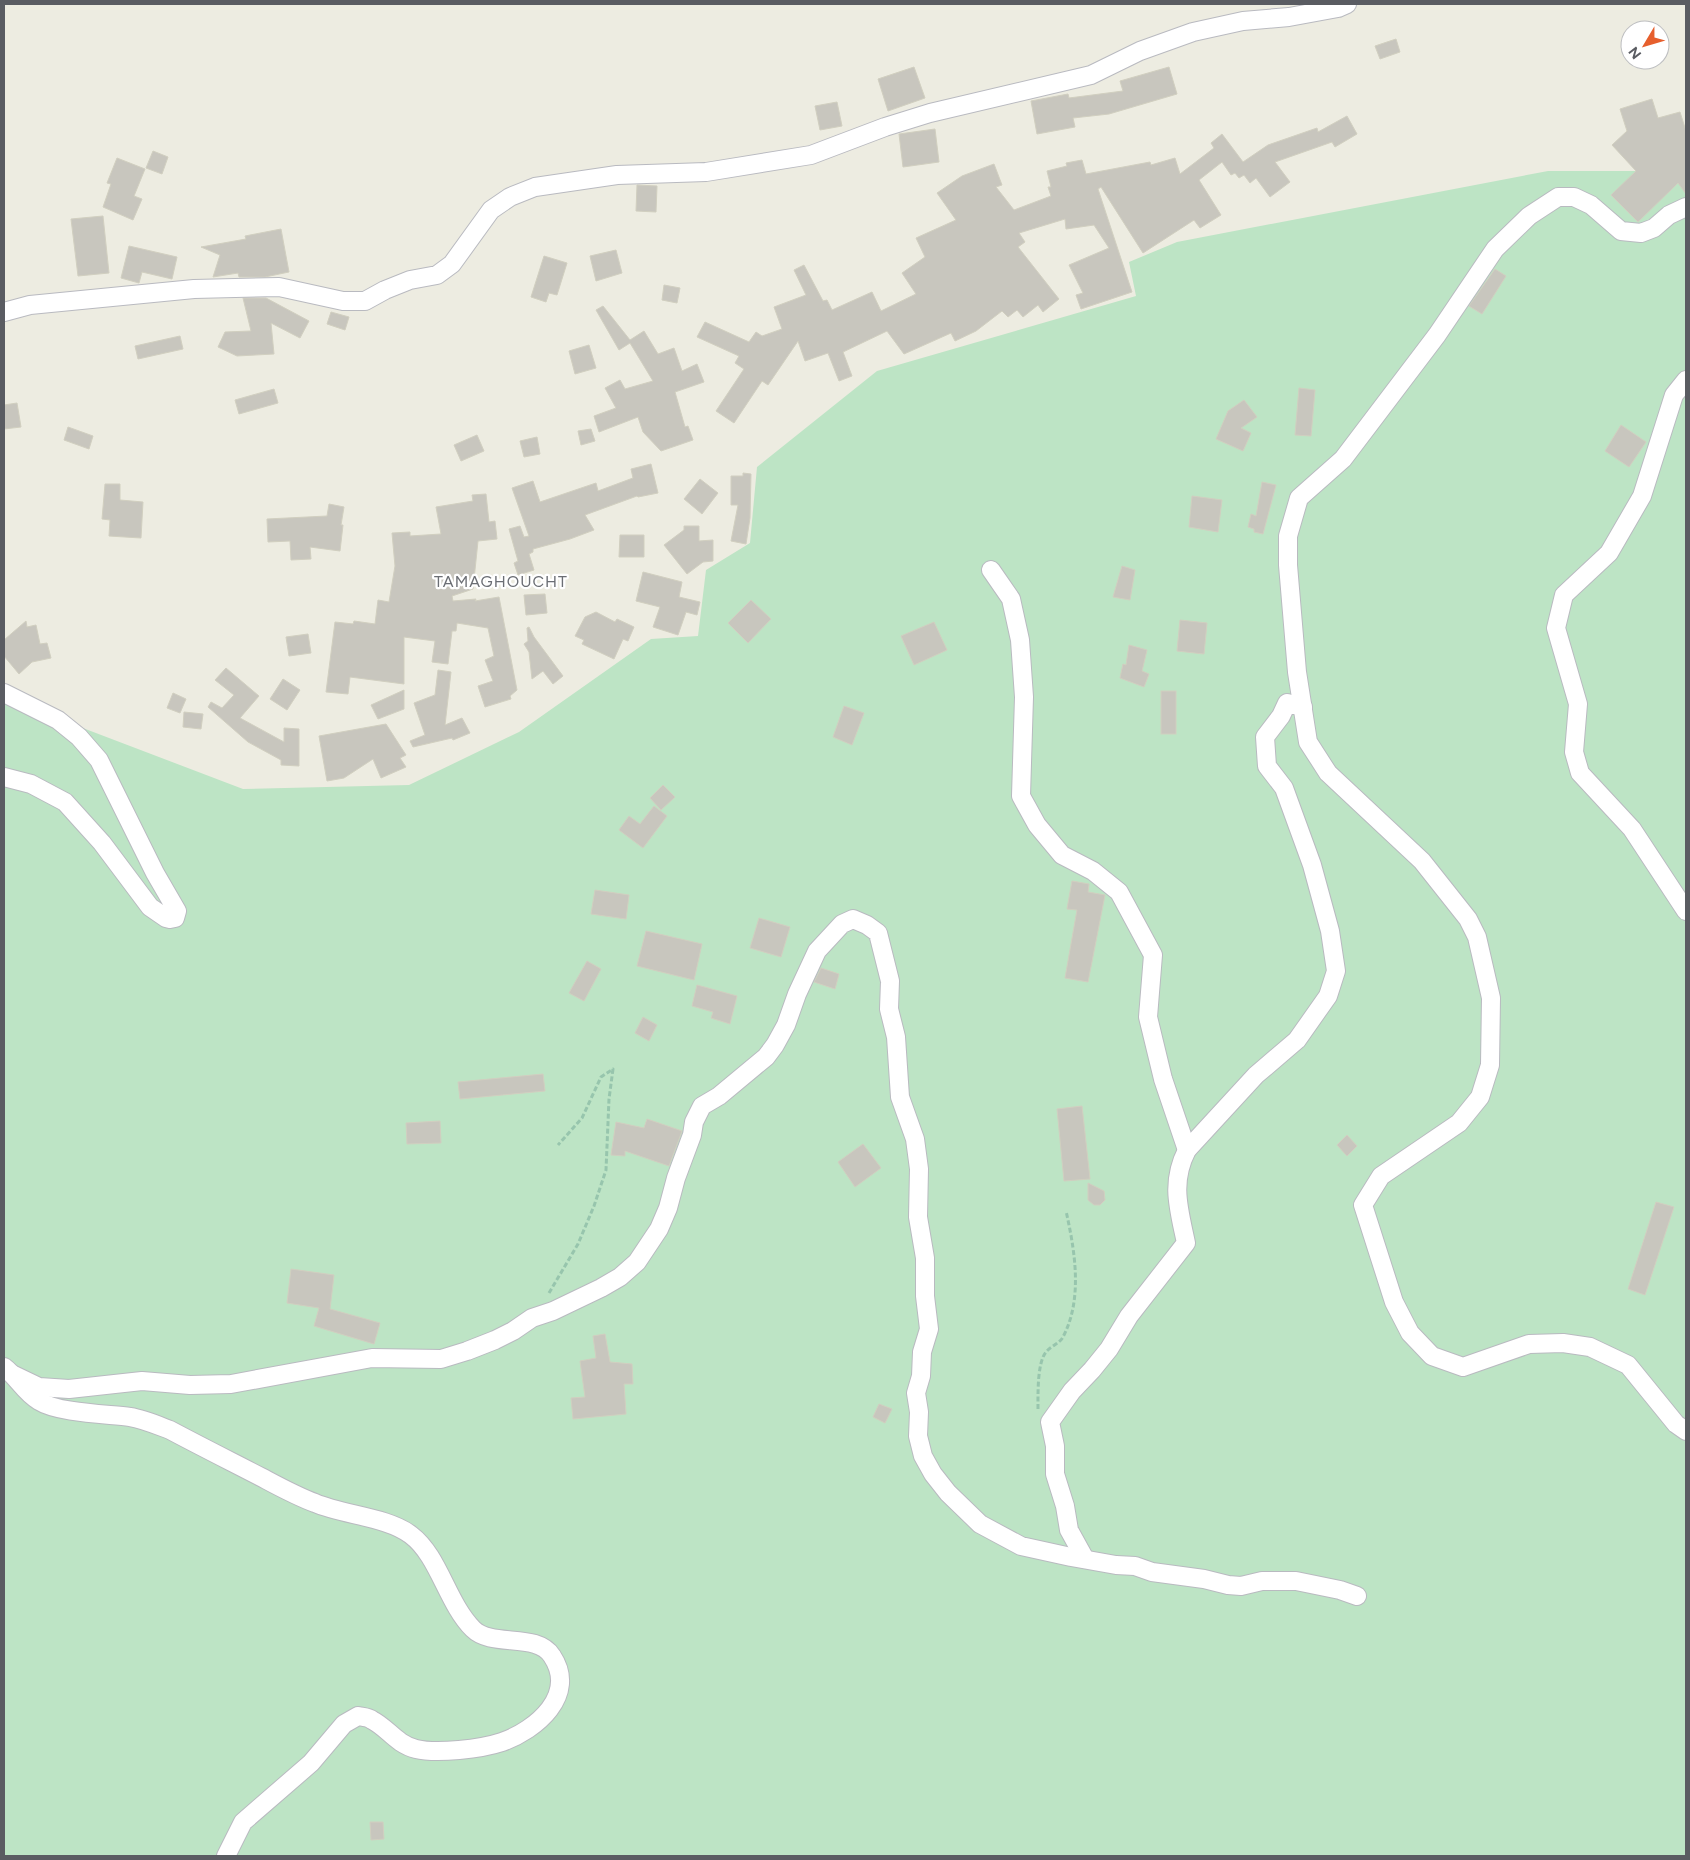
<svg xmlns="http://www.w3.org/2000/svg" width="1690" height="1860" font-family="Figtree,sans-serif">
<rect width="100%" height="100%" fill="#edece1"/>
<!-- green -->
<polygon fill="#bde4c5" points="1548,171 1686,171 1686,1856 4,1856 4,698 243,789 409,785 519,732 651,639 698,636 706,570 750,543 757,467 877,371 1136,296 1129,262 1177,242"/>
<!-- building -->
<g fill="#c8c6be" stroke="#d1cfc0">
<polygon points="1396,39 1400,52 1380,59 1375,46"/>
<polygon points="914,67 925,98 888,111 878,79"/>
<polygon points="1169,67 1177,94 1109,114 1073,118 1075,127 1037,134 1031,101 1068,94 1069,98 1123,91 1120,81"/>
<polygon points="1652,99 1658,118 1680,112 1686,131 1686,194 1678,183 1638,222 1611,195 1636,171 1612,145 1627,131 1620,109"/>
<polygon points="837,102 842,126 820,130 815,106"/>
<polygon points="1347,116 1357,134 1335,147 1332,142 1275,162 1290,182 1270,197 1256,178 1250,183 1244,175 1239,178 1235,173 1231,175 1222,162 1199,180 1221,215 1200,228 1194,220 1143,253 1101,187 1098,189 1132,292 1081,309 1076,295 1083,293 1069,265 1109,248 1094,225 1066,229 1065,219 1019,233 1025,242 1018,247 1059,299 1043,312 1038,305 1023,317 1017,310 1008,317 1002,311 976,331 955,341 951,333 904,354 887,331 843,352 852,376 839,381 828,353 805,361 798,341 768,385 762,381 734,423 716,411 744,369 735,363 739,356 697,337 705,322 749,342 756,332 762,336 782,329 774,307 806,295 794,270 804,265 823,301 827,300 832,310 872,292 881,311 916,294 902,273 925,257 916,238 956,220 937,193 962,176 994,164 1002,185 996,187 1014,210 1051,196 1048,187 1051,187 1047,171 1067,166 1066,163 1082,160 1086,174 1150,162 1151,165 1175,158 1180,174 1214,148 1211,143 1222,134 1243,162 1268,145 1317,128 1318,132"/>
<polygon points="935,129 939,162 903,167 899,134"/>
<polygon points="153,151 168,157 162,174 146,168"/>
<polygon points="117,158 145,169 134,196 142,199 133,220 103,207 111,184 107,183"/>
<polygon points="637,185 657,186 656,212 636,211"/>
<polygon points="103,216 109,273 78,276 71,219"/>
<polygon points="281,229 289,272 265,277 239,277 238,273 213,277 220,255 201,247 246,239 245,236"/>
<polygon points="129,246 177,257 172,279 142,272 139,283 121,278"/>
<polygon points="616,250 622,273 596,281 590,256"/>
<polygon points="544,256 567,263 557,295 549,293 546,302 531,297"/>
<polygon points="1495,269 1506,276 1482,314 1469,306"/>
<polygon points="664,285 680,288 677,303 662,300"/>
<polygon points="243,298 266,298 309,321 300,338 271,323 274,354 237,356 218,347 225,332 251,331"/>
<polygon points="603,306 630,340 644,331 658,354 674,348 682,371 697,364 704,382 675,392 685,427 688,426 693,440 661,451 643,432 638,417 599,432 594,416 616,408 605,388 620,380 625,389 653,381 630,343 619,350 596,310"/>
<polygon points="331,312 349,317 345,330 327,324"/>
<polygon points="180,336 183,349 138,359 135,346"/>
<polygon points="589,345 596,368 575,374 569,351"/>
<polygon points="1299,388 1315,390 1311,436 1295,435"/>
<polygon points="274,389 278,403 239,414 235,400"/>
<polygon points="1244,400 1257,417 1241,428 1251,433 1243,451 1216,439 1228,411"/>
<polygon points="17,403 21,427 4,429 4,405"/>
<polygon points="1621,425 1646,442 1629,467 1605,451"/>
<polygon points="68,427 93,436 89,449 64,440"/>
<polygon points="591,429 595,441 581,445 578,431"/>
<polygon points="477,435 484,451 461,461 454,445"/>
<polygon points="537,437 540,454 524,457 520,441"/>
<polygon points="651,464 658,493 638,497 637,496 585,515 594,530 570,539 533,549 533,552 529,554 534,570 518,575 514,563 518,561 509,529 520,526 524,537 529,536 512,488 533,481 540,502 596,483 598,491 633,478 631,469"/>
<polygon points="743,473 751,474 750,518 746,544 731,541 738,505 731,505 731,476 743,476"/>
<polygon points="700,479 718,493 702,514 684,499"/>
<polygon points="1262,482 1276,485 1263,534 1254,532 1254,529 1248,527 1251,514 1256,516"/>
<polygon points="105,484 120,484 120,500 143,502 141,538 109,536 110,520 102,519"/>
<polygon points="486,494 489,522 495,521 497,539 478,541 473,589 452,596 453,601 476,599 475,601 499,597 517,690 510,696 511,699 485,707 478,686 493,681 485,660 494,656 488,628 457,623 456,631 452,631 448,664 432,662 435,641 404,637 404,684 350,677 348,694 326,692 335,622 353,624 354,621 375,624 378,600 389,602 395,566 392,533 410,532 410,536 441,534 436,507 473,501 472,495"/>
<polygon points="1192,496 1222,500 1218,532 1189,527"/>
<polygon points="329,504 344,507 341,525 343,525 340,551 310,547 311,559 291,560 290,541 268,542 267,519 327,516"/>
<polygon points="684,526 699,526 699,541 713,540 713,561 703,562 687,574 664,545 684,530"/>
<polygon points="620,535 644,535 644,557 619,557"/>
<polygon points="1122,566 1135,570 1130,600 1113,597"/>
<polygon points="643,572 682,582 679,597 700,602 697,615 686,612 678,635 653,627 660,607 636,601"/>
<polygon points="545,594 547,613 526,615 524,595"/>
<polygon points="751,600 771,619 748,643 728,623"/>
<polygon points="596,612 615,622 617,619 634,627 628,641 623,639 614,659 582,644 584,640 575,636 585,617"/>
<polygon points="1180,620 1207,623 1204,654 1177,651"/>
<polygon points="26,621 27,627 36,625 40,644 47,643 51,658 32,662 19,674 4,656 4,640"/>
<polygon points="934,622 947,650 914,665 901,636"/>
<polygon points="529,627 534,637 563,676 553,684 543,671 532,679 529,652 524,644 528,641 527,628"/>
<polygon points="308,634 311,653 289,656 286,637"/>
<polygon points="1129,645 1147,650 1142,671 1149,674 1144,687 1120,678 1123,664 1126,665"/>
<polygon points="226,668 259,696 240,718 284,742 284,728 299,729 299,766 281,765 281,760 248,742 208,707 211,702 222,708 234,695 215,680"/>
<polygon points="438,670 451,672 445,725 462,718 470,733 453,740 452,738 413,747 410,741 425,735 414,703 435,695"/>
<polygon points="283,679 300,690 287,710 270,699"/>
<polygon points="404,690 404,709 378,719 371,705"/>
<rect x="1161" y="691" width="15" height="43"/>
<polygon points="173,693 186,699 180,713 167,708"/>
<polygon points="844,706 864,713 852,745 833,737"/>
<polygon points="184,712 203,714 201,729 183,727"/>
<polygon points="386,724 406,755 400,758 406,767 381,778 373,759 344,778 327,781 319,736"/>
<polygon points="663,785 675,797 661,810 650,798"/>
<polygon points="654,806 667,816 643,848 619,830 629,816 640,824"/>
<polygon points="1072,881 1089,884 1088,892 1105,895 1088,982 1065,978 1077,910 1067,909"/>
<polygon points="595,890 629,895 626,919 591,914"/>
<polygon points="759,918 790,927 781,957 750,948"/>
<polygon points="646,931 702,944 694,980 637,966"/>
<polygon points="587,961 601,969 584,1001 569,993"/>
<polygon points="821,968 839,974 835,989 814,982"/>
<polygon points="697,985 737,996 730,1024 711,1018 713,1012 692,1006"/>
<polygon points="643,1017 657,1025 649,1041 635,1033"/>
<polygon points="543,1074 545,1091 460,1099 458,1082"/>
<polygon points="1082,1106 1090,1179 1064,1181 1057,1109"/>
<polygon points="647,1119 682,1131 669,1166 625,1151 625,1156 611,1155 616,1122 644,1128"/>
<polygon points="440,1121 441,1143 407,1144 406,1123"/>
<polygon points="1347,1135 1357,1146 1347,1156 1337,1145"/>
<polygon points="863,1144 881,1168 855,1187 838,1162"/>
<polygon points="1088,1183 1104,1191 1105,1200 1100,1205 1094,1205 1088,1200"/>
<polygon points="1656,1202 1674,1207 1645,1295 1628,1289"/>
<polygon points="291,1269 334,1275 330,1309 380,1323 374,1344 314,1326 319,1308 287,1303"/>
<polygon points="605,1334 610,1362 632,1364 633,1384 624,1384 626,1414 573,1419 571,1398 585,1397 580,1361 596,1358 593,1336"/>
<polygon points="879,1404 892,1409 885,1423 873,1417"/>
<polygon points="370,1822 383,1822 384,1839 371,1840"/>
</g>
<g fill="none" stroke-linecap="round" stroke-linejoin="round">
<defs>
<g id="minor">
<polyline points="1686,207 1669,215 1654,228 1641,233 1621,231 1591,205 1574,197 1558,197 1529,216 1495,249 1437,335 1343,459 1299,498 1288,536 1288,565 1297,672 1308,742 1328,773 1422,861 1468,919 1477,937 1491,998 1490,1065 1480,1097 1459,1123 1381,1176 1363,1205 1394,1302 1410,1333 1432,1356 1463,1367 1529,1344 1563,1343 1590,1347 1628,1365 1676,1424 1686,1431"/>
<polyline points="4,312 30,305 194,289 279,287 343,301 365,301 385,290 410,280 437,275 452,264 491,210 510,197 535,187 617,175 706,172 811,155 885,127 930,113 1091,75 1140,51 1193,32 1243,21 1289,17 1338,8 1347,4"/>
<polyline points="1686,380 1674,395 1642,496 1609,553 1564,595 1556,628 1578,704 1574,752 1580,773 1632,829 1686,911"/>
<polyline points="991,570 1011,599 1020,640 1024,697 1021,796 1037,825 1062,855 1093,871 1119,892 1153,955 1148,1017 1163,1079 1187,1150"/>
<polyline points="4,693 58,720 79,737 99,760 155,873 177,911 175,918 170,919 166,918 150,907 102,843 65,802 31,784 4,777"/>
<path d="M4 1367C17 1377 25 1393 39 1401 58 1413 106 1414 130 1417 143 1419 157 1425 170 1430 200 1446 230 1461 261 1477 278 1486 296 1496 315 1503 343 1515 388 1517 411 1535 439 1556 447 1603 473 1629 492 1648 537 1632 552 1656 578 1695 536 1730 502 1742 481 1749 437 1754 416 1749 396 1744 388 1728 372 1720 368 1717 362 1717 358 1716L344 1724 311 1763 243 1822 226 1856"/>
<polyline points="14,1375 39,1387 69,1389 142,1381 190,1385 231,1384 372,1358 441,1359 467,1351 495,1340 513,1331 532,1318 553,1311 601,1288 620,1277 637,1262 659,1229 668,1208 676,1178 692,1135 694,1122 702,1106 719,1096 766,1057 775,1045 786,1025 797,994 817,951 842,924 853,919 867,925 878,933 890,981 889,1009 896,1037 900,1097 915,1139 919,1169 918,1217 925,1258 925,1296 929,1329 922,1352 921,1376 916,1393 919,1412 918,1436 923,1456 933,1474 948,1493 980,1524 1021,1546 1071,1557 1116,1565 1135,1566 1152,1572 1204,1579 1228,1585 1241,1586 1262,1581 1296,1581 1340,1590 1357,1596"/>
<path d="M1085 1559 1069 1530 1065 1506 1055 1474V1446L1050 1422 1072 1391 1092 1370 1109 1349 1129 1316 1186 1243C1179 1209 1170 1183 1187 1150L1256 1075 1297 1040 1328 996 1336 971 1330 931 1312 865 1284 788 1267 766 1265 737 1281 716 1287 703 1303 707"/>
</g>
</defs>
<!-- minor casing -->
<use href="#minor" stroke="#b9bac0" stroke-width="20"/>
<!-- path -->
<g stroke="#97c5ad" stroke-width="3" stroke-dasharray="5 2.5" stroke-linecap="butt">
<polyline points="549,1293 578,1244 594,1206 606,1170 609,1099 613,1069 601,1077 582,1118 558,1145"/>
<path d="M1038 1409C1038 1395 1037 1363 1046 1352 1051 1346 1060 1343 1063 1337 1083 1299 1075 1251 1066 1211"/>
</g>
<!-- minor -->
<use href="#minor" stroke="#fff" stroke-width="18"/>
</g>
<g text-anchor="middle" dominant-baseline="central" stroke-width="4.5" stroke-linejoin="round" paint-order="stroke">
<!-- quarter labels -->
<g font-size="16" letter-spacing="1" fill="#6b6e74" stroke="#fff">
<text x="501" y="581">TAMAGHOUCHT</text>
</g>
</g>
<!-- border -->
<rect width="1690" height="1860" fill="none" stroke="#5a5c62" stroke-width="10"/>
<!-- north arrow -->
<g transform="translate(1645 45) rotate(232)"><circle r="24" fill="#ffffff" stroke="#bdbec0"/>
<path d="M0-4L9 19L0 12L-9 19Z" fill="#e65f2d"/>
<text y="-8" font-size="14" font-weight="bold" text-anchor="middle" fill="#5a5c62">N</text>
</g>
</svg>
